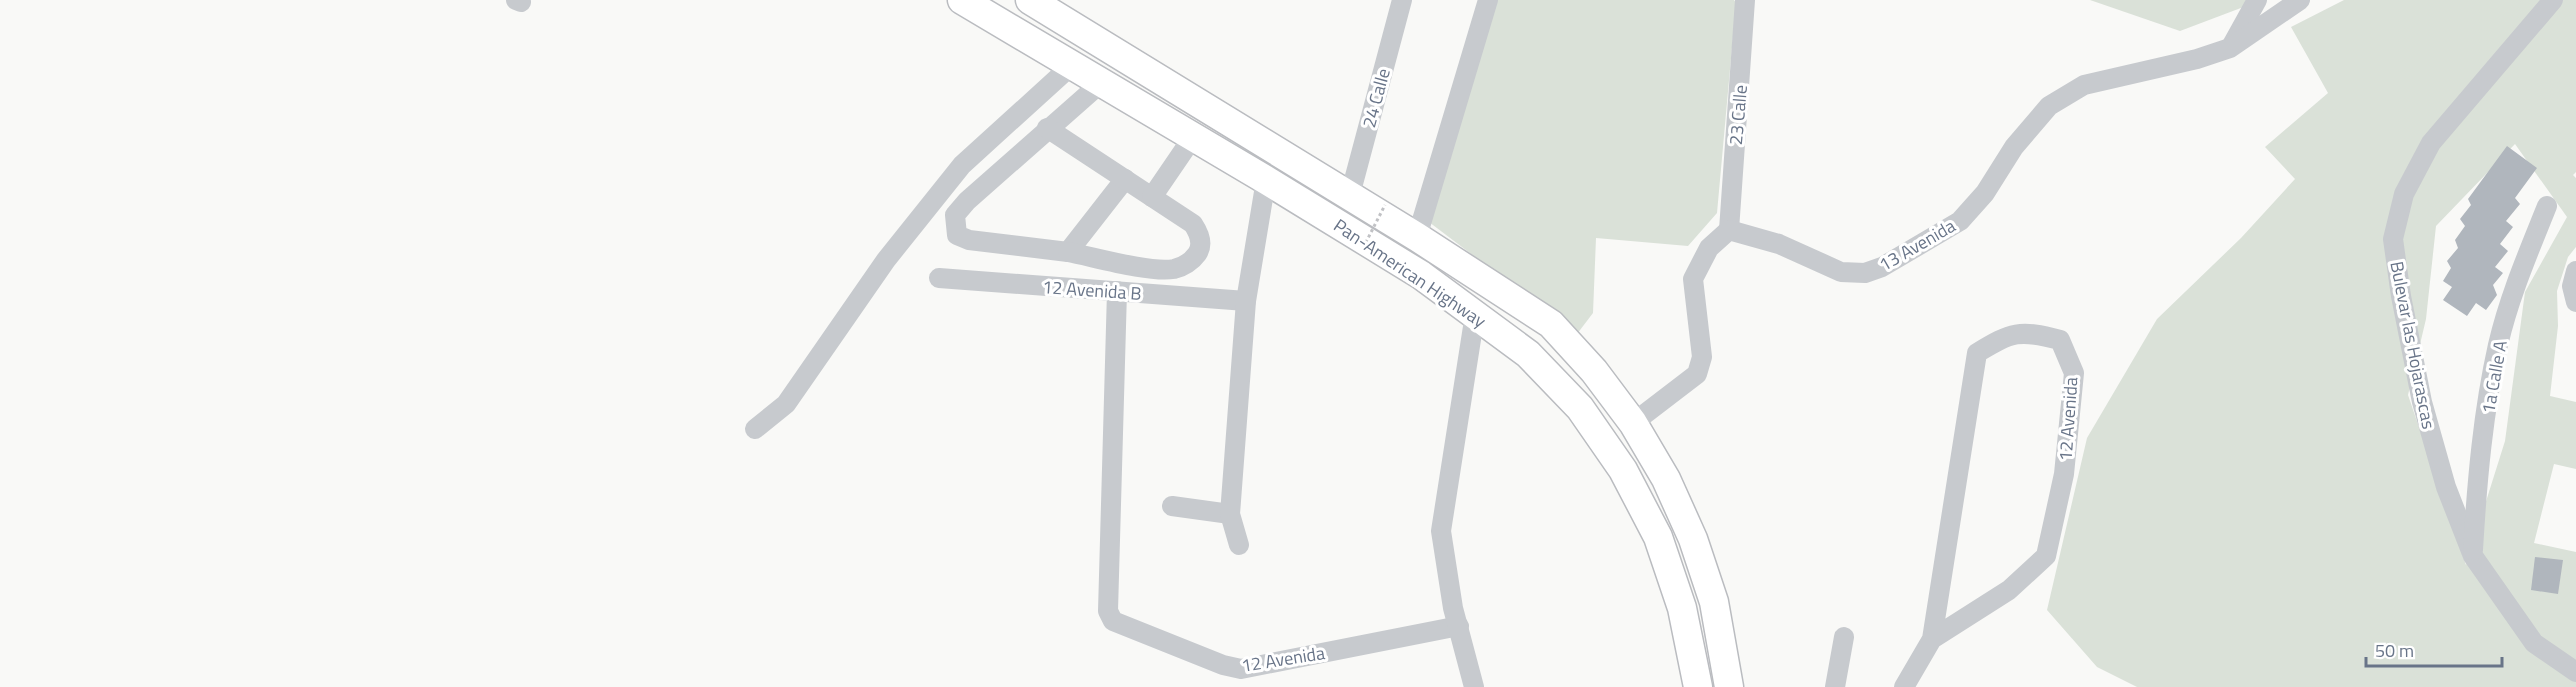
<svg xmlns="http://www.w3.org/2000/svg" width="2576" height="687" font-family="'Titillium Web',sans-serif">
<rect width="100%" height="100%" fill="#f9f9f7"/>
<!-- green -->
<g fill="#dae1d8" fill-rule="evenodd">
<polygon points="1483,0 1734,0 1736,3 1717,213 1688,246 1596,238 1593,313 1577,334 1425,219"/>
<polygon points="2090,0 2262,0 2180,31"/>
<path d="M2344 0H2576V172L2573 175 2576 178V247L2568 257 2557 291 2558 326 2550 396 2576 402V469L2554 464 2534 543 2576 552V687H2137L2097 667 2047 610 2087 438 2157 319 2241 238 2295 179 2265 147 2328 93 2291 27ZM2515 144 2567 217 2525 292 2505 441 2466 565 2408 395 2426 319 2436 226Z"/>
</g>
<!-- building -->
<g fill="#b0b6bd">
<polygon points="2507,146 2537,168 2515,198 2520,204 2506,221 2513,227 2500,244 2508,251 2495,267 2503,273 2493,285 2497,295 2486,310 2476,303 2467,316 2443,300 2452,287 2443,281 2451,268 2447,261 2458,248 2455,240 2465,226 2460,219 2471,205 2468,199"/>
<polygon points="2535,557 2563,560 2558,594 2531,590"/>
</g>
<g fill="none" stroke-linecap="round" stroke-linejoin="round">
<defs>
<g id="highway">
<polyline points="962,0 1266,180 1421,275 1528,354 1580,408 1623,470 1658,537 1682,608 1698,687"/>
<polyline points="1030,0 1417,237 1551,324 1594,371 1633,423 1666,479 1693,539 1714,602 1729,687"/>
</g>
</defs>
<!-- highway casing -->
<use href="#highway" stroke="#babcc0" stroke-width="31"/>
<!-- minor -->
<g stroke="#c7cace" stroke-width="20">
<polyline points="516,0 521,2"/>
<polyline points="2553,0 2431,143 2404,194 2393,239 2401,296 2422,402 2446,487 2473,556 2534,643 2576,672"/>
<polyline points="2232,45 2257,0"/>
<polyline points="1102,82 967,201 955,215 957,235 969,240 1068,252 1125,179"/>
<path d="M1047 128 1193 224C1199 233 1204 244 1197 254 1192 261 1183 267 1174 269 1149 273 1094 257 1068 252"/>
<polyline points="1350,195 1402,0"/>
<polyline points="1152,197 1193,137"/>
<polyline points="1729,230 1745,0"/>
<polyline points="1417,237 1488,0"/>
<polyline points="2576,271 2572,286 2576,302"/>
<polyline points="939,278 1246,301"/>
<polyline points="1117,291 1108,611 1113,621 1223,665 1241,669 1459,626"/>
<polyline points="1633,423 1697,374 1702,357 1693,279 1709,248 1729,230 1779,244 1841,272 1865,273 1882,267 1960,221 1985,193 2014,147 2049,106 2084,85 2197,59 2230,48 2300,0"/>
<polyline points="755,429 786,404 886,260 962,165 1072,65"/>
<polyline points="1172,506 1230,514"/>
<polyline points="1239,545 1230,514 1246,301 1266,180"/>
<path d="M2473 550C2477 481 2483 412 2498 345 2509 297 2529 251 2547 206"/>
<polyline points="1474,687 1453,608 1441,531 1475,314"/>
<polyline points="1835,687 1844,637"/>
<path d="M1904 687 1932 639 1977 353C2012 332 2019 329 2060 340L2074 373 2064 474 2046 556 2009 590 1932 639"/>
</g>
<!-- highway -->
<use href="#highway" stroke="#fff" stroke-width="28"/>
<!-- path-bridge -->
<polyline stroke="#c1c2c5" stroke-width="3" stroke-dasharray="3 3" stroke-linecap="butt" points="1363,248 1385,205"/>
</g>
<g text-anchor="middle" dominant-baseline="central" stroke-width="6" stroke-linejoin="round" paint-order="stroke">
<!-- street labels -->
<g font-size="18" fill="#687488" stroke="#fff">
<text transform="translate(1376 98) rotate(-75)">24 Calle</text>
<text transform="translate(1738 115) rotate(-85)">23 Calle</text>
<text transform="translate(1917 245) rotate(-30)">13 Avenida</text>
<text transform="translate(1410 273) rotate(34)">Pan-American Highway</text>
<text transform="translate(1092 290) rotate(4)">12 Avenida B</text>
<text transform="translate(2413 345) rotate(79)">Bulevar las Hojarascas</text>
<text transform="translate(2494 377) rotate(-80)">1a Calle A</text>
<text transform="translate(2068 419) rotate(-86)">12 Avenida</text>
<text transform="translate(1283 659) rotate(-9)">12 Avenida</text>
</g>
</g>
<!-- scale -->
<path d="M2366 657v9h136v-9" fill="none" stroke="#687488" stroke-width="3"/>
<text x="2375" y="657" font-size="18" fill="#687488" stroke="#ffffff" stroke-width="4.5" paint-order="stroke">50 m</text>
</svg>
